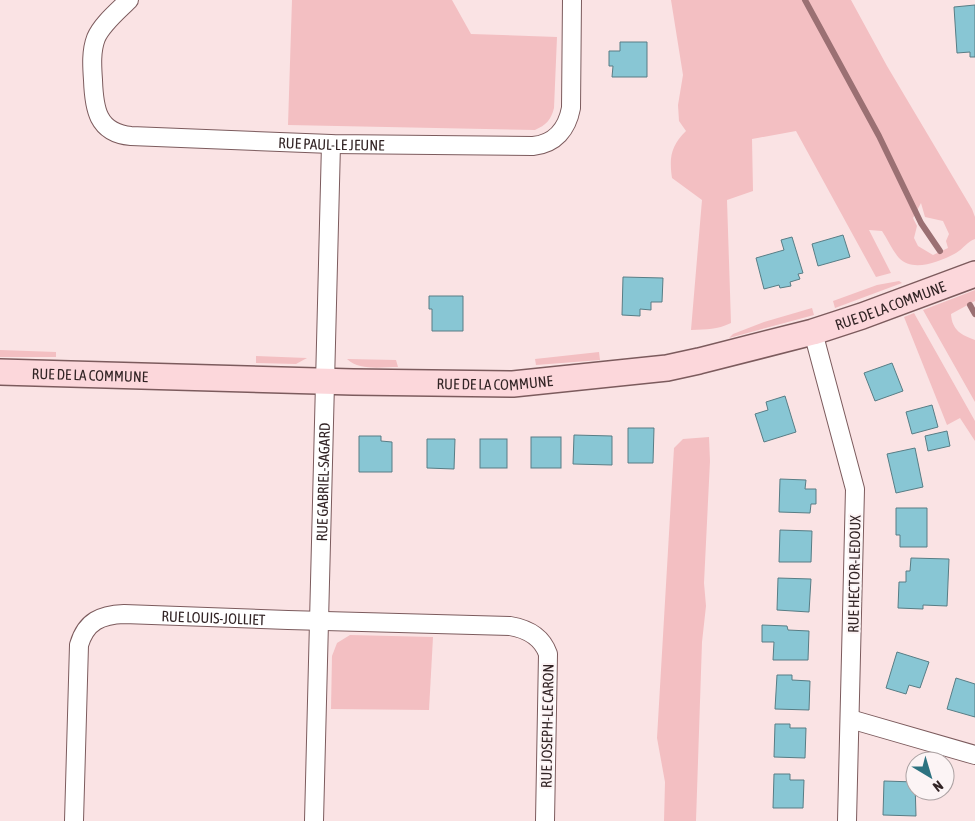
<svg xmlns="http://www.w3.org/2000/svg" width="975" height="821" font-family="'Asap Condensed',sans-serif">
<rect width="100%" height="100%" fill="#fae3e4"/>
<!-- green -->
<g fill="#f3bfc2" fill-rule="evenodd">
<path d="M292 0H452L471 34 557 37 554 108C551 120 546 125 535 130L288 125Z"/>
<path d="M671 0H851L887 66 972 209 975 217V239C968 241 963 249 956 253 941 261 913 273 899 258 892 250 888 240 882 231L869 230 891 273 876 277 796 131 752 139 753 191 727 200 731 323C716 330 708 329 691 330L702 200 672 178C669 157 671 146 686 131L679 121 678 105 683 75ZM921 203 925 217 943 221 949 234 946 241 948 248 933 255 918 246 914 238 917 226 913 218Z"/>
<polygon points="899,281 902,283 835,308 833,301 877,285"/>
<path d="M975 290V301L951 314C952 330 961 335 975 340V402L923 310Z"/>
<polygon points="812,308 814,315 729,338 733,334 764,322"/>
<polygon points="914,313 975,421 975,441 960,418 947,425 904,317"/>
<polygon points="0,350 56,352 56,357 0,357"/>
<polygon points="599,352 600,360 536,365 535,359"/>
<polygon points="256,356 307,358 296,364 256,363"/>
<path d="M347 359 396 360 398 367C381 367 360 371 347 359Z"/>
<polygon points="709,437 710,461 704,583 706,606 702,642 696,821 664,821 665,782 657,738 674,448 683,439"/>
<polygon points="350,635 433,637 429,710 331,709 332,656 337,643"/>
</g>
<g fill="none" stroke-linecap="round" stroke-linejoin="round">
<!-- stream -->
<g stroke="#9b7073" stroke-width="6">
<polyline points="805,0 879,136 921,223 940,251"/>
<polyline points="970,305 975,314"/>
</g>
</g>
<!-- building -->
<g fill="#88c6d4" stroke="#587d85">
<polygon points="975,5 975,57 970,57 970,52 957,53 954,7"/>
<polygon points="620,42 647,42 647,77 612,77 613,66 609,66 609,51 620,51"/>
<polygon points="843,235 850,257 818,266 812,244"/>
<polygon points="792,237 803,273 798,274 800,279 790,282 791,286 780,288 779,285 764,289 756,258 784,250 781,240"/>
<polygon points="623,277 663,278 662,302 651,302 651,310 640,309 640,316 622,315"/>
<polygon points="429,296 463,296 463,331 432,331 432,309 429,309"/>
<polygon points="892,363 903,391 875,401 864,373"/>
<polygon points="785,396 796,432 764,442 755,414 768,410 766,402"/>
<polygon points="932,405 938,427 912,434 906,412"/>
<polygon points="628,428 654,428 653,463 628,463"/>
<polygon points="947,431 950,446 928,451 925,436"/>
<polygon points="574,435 612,436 612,465 573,464"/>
<polygon points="359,436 381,436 381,441 392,442 392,472 359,472"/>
<rect x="531" y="437" width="30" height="31"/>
<polygon points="427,439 455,439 454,469 427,468"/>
<rect x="480" y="439" width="27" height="29"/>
<polygon points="915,448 923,487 896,493 887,454"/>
<polygon points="780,479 806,480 805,489 816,489 816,504 811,504 810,513 779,512"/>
<polygon points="896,508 927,508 927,547 900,547 900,535 896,535"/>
<polygon points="780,530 812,531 811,562 779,562"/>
<polygon points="911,558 949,559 947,606 923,605 923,609 898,608 899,582 906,582 906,571 910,571"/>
<polygon points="778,578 811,579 809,612 777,610"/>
<polygon points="762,625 787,626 788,630 809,631 808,660 773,660 774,642 762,642"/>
<polygon points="897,652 929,662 920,688 909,685 906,694 886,688"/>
<polygon points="777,675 792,675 792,680 810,681 809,710 775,709"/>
<polygon points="956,678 975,684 975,717 947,709"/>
<polygon points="775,724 790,724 790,728 806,728 805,758 774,757"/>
<polygon points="774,774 790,774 790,780 804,780 803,808 773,808"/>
<polygon points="884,781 915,782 916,816 883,815"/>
</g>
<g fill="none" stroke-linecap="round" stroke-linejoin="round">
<defs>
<g id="street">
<path id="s1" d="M129 0C118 11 102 24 96 38 91 51 92 66 93 80 94 108 97 133 131 136L331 144 533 146C555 144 567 129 571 108L572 0"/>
<polyline points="813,332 855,489 847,821"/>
<polyline points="850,719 975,755"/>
<path id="s2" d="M74 821 79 645C86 621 101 615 124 614L288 620 510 626C528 629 542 637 548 654L545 821"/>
<path id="s3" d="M314 821 331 144"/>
</g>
<g id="secondary">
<path id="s4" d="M0 372 353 382 513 384 667 368 699 361 813 332 862 316 975 274"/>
</g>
</defs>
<!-- street casing -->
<use href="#street" stroke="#7c5b5d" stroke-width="20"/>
<!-- secondary casing -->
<use href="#secondary" stroke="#7c5b5d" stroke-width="28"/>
<!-- street -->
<use href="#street" stroke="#fff" stroke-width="18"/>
<!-- secondary -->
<use href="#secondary" stroke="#fcd7db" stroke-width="25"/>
</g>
<g text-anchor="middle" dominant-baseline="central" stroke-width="4" stroke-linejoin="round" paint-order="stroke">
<!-- street labels -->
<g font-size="15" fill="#322425" stroke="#fcf4f5">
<text stroke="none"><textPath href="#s1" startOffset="370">RUE PAUL-LE JEUNE</textPath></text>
<text stroke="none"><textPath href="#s4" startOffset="900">RUE DE LA COMMUNE</textPath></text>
<text stroke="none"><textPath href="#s4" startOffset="90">RUE DE LA COMMUNE</textPath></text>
<text stroke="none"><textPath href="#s4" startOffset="495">RUE DE LA COMMUNE</textPath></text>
<text stroke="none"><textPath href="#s3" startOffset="339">RUE GABRIEL-SAGARD</textPath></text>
<text transform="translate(854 574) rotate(-89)">RUE HECTOR-LEDOUX</text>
<text stroke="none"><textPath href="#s2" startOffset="325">RUE LOUIS-JOLLIET</textPath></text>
<text transform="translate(547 726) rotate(-89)">RUE JOSEPH-LE CARON</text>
</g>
</g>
<!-- north arrow -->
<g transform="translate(930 776) rotate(142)"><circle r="24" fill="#fcf4f5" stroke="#aba1a2"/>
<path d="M0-4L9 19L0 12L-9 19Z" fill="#2d7280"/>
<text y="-8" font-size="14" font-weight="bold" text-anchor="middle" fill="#322425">N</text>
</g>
</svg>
